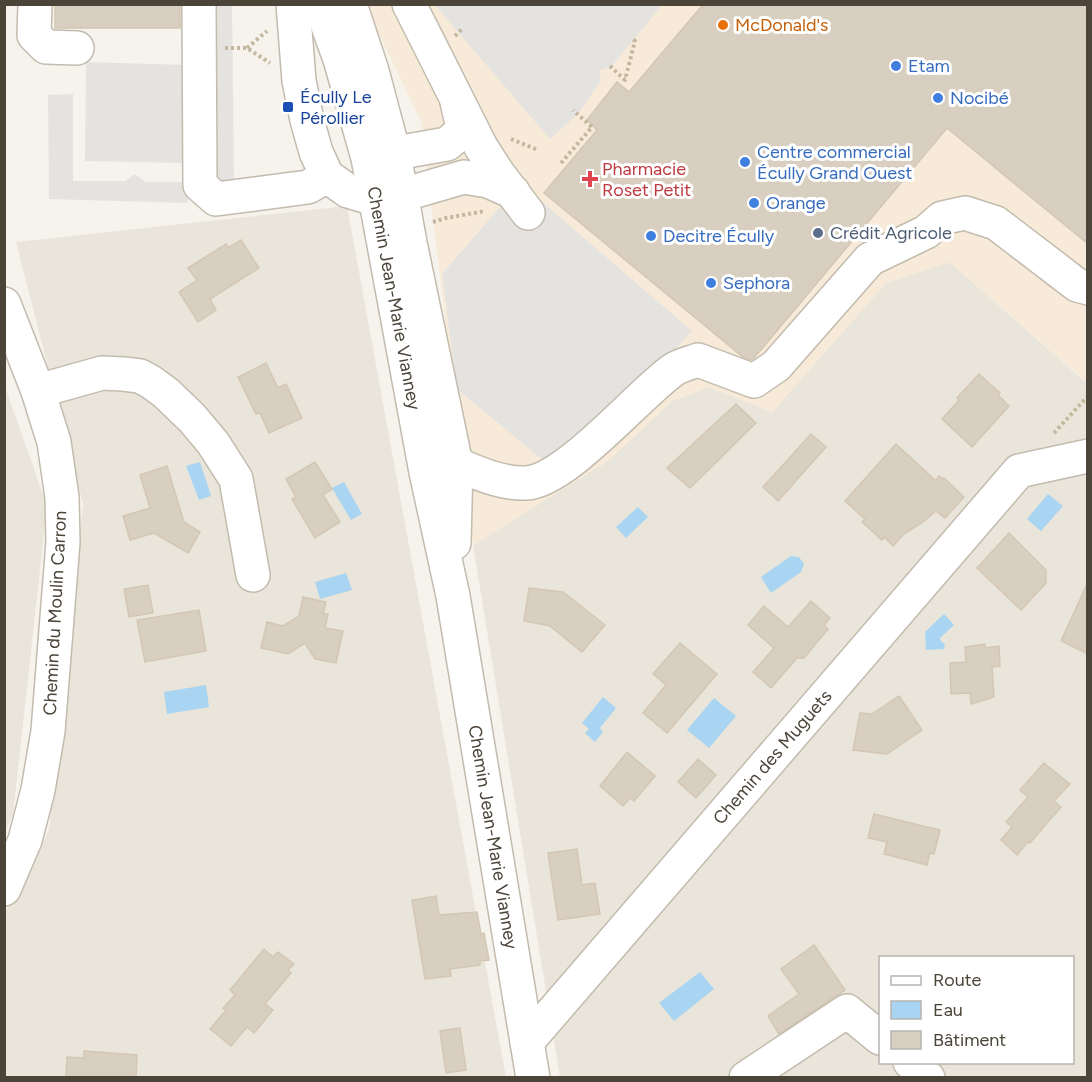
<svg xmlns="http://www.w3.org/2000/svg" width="1092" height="1082" font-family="Figtree,sans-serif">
<rect width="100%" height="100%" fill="#f6f3ec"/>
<!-- residential -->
<g fill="#eae5da" fill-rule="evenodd">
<polygon points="347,206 506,1077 5,1078 5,912 49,830 83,504 16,242"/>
<path d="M950 262 1084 381 1087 378V1077H560L473 545 608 461 672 401 709 387 772 412 886 283ZM880 958H1072V1062H880Z"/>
<polygon points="4,384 47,506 13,814 5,831"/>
</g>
<!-- commercial -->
<polygon fill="#f7ead8" points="365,5 1087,5 1087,378 1085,381 950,262 886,283 772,412 709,387 672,401 608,461 473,545 421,121"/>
<!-- parking -->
<g fill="#e5e3e0">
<polygon points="211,5 232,5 234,181 212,182"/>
<polygon points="435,5 662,5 611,67 599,70 601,80 578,114 550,139"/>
<polygon points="86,62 189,65 188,163 85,161"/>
<polygon points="73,94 73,181 125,181 135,174 145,182 187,182 188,203 49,199 48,95"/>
<polygon points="513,192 534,195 692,331 627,403 549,465 457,389 442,274"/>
</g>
<!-- water -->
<g fill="#a9d4f2">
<polygon points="200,462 211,496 199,500 186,466"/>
<polygon points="344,482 362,514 351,520 332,488"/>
<polygon points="1048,494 1063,506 1041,531 1027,519"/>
<polygon points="638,507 648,517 626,538 616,527"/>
<polygon points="791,556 799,557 804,564 801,572 771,593 761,577"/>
<polygon points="346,573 352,590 320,599 315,582"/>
<polygon points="944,614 954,625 940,638 941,641 945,644 944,649 926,650 925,632"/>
<polygon points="206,685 209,707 167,714 164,692"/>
<polygon points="603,697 616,708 600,728 603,732 595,742 585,733 589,729 582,723"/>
<polygon points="714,698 736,716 709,748 687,730"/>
<polygon points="700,972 714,989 674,1021 659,1003"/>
</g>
<!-- building -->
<g fill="#d8cfc1" stroke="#d3c7b4" stroke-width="1.5">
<rect x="55" y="4" width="125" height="24"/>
<polygon points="710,4 1088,4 1088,244 947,128 754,358 751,360 743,357 544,193 597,130 587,120 617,82 629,92 701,7"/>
<polygon points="241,240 259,268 210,299 216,310 198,322 179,292 197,280 188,268 226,244 228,248"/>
<polygon points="266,363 278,388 286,384 302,418 269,433 260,413 256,414 238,377"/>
<polygon points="979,374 1000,393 998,395 1009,406 972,447 942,419 959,400 957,398"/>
<polygon points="736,404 756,423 690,488 667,468"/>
<polygon points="811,434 826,447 778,501 763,487"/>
<polygon points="896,444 936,481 939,476 943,479 944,478 964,497 945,518 936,511 923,522 904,534 893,546 884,537 882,540 862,522 865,519 845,501"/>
<polygon points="315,462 332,489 323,495 340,522 315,538 292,499 296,497 286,479"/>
<polygon points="167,466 184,522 200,532 188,553 154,533 130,540 123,516 150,508 140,475"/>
<polygon points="1009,533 1046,570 1046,583 1021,610 977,568"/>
<polygon points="1088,582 1088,654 1061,641"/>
<polygon points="148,585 153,613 129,617 124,589"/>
<polygon points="529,588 563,592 605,625 582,652 550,626 524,621"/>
<polygon points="303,597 326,602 323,614 328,614 325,628 343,631 336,663 315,659 305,643 288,654 261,648 267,622 283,626 299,616"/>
<polygon points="811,601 830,618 824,625 828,629 804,658 797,658 771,688 753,672 774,648 748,625 764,606 788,627"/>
<polygon points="199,610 206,651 145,662 137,620"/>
<polygon points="680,643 717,674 667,733 643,713 666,685 653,674"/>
<polygon points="985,644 985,648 999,646 1000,666 992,667 994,697 971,704 970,693 951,694 950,663 966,662 965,647"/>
<polygon points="899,696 922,730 887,754 853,750 860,713 872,714"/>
<polygon points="627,752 655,776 634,801 630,798 623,806 600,786"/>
<polygon points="698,759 716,775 696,798 678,782"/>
<polygon points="1044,763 1070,784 1054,801 1061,807 1030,843 1029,841 1017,855 1001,840 1012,827 1006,822 1028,797 1020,790"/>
<polygon points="874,814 940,830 934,854 930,853 927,865 884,854 887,842 868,838"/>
<polygon points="577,849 582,885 595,883 600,914 558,920 548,853"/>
<polygon points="436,896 439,915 477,912 481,934 484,933 489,960 480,961 480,965 450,969 451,976 425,979 412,900"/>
<polygon points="814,945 845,990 779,1034 768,1016 799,994 781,969"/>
<polygon points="264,949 273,957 278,952 294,964 288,970 291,973 265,1004 273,1010 254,1033 247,1027 231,1046 210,1029 226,1010 223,1008 235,995 230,990"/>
<polygon points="460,1028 466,1070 446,1073 440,1031"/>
<polygon points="84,1051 137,1055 136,1077 66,1077 67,1057 84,1058"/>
</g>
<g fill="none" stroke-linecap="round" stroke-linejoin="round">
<defs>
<g id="minor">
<polyline points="35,4 34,35 46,47 77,48"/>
<polyline points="199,4 200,185 216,199 308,187 327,176"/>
<polyline points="293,4 299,81 307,120 316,152 327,176 348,191 375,199 402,195 464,177 488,181 513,192"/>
<path id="s1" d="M320 4 340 59 368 158 426 472 453 596 533 1078"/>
<polyline points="350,4 372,71 394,154 410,243 456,464 454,543"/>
<polyline points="409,4 481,147 497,172 528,213"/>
<polyline points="373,157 447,144 459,134 463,128 457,102"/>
<polyline points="4,304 38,391 54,442 62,497 63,542 48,731 38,790 25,840 4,889"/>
<polyline points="38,391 102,373 123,374 140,376 151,382 166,393 192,418 213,443 236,479 253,575"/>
<path d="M456 464C478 473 501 484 526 483 565 482 638 395 673 370 680 365 690 363 698 360L754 381 776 366 870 259 926 232 942 218 965 213 996 223 1077 285 1088 288"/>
<path id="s2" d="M527 1042 1019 471 1088 456"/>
<polyline points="910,1062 928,1078"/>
<polyline points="746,1078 847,1011 880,1038"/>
</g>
</defs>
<!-- minor casing -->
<use href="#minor" stroke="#c2bbae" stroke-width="36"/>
<!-- path -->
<g stroke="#c4b79f" stroke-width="4" stroke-dasharray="3 3" stroke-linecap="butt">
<polyline points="455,36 463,28"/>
<polyline points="225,48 247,48 270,63"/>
<polyline points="247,48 267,31"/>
<polyline points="610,66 625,80 635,41 632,39"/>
<polyline points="511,139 538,150"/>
<polyline points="561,163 592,127 573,110"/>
<polyline points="433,222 446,218 485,211"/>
<polyline points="1054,433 1088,396"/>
</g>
<!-- minor -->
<use href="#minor" stroke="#fff" stroke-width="33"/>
</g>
<!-- markers -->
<circle fill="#e8710a" stroke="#fff" stroke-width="2" cx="723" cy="25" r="6"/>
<g fill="#3f7fe0" stroke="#fff" stroke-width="2">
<circle cx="896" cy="66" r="6"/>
<circle cx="938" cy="98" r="6"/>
<circle cx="745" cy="162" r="6"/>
<circle cx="754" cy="203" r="6"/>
<circle cx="651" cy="236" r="6"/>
<circle cx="711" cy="283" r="6"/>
</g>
<rect fill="#1a4fb4" stroke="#fff" stroke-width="2" x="282" y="101" width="12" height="12" rx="3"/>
<path fill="#e0444e" stroke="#fff" stroke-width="2" d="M587 170h6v6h6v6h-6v6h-6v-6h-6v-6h6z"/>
<circle fill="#5c6f8a" stroke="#fff" stroke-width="2" cx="818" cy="233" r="6"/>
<g text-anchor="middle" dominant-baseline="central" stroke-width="6" stroke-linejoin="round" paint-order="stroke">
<!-- food labels -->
<g font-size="18" fill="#c56008" stroke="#fff" text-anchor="start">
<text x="735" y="25">McDonald's</text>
</g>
<!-- shop labels -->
<g font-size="18" fill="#366cbe" stroke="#fff" text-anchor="start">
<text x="908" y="66">Etam</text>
<text x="950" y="98">Nocibé</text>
<text x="757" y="152">Centre commercial<tspan x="757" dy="21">Écully Grand Ouest</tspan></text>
<text x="766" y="203">Orange</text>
<text x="663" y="236">Decitre Écully</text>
<text x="723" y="283">Sephora</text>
</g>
<!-- transit labels -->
<g font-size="18" fill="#164399" stroke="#fff" text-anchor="start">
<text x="300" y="97">Écully Le<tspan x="300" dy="21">Pérollier</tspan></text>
</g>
<!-- health labels -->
<g font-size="18" fill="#be3a42" stroke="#fff" text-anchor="start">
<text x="602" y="169">Pharmacie<tspan x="602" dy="21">Roset Petit</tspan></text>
</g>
<!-- service labels -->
<g font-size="18" fill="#4e5e75" stroke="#fff" text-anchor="start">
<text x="830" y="233">Crédit Agricole</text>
</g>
<!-- street labels -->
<g font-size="18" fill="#4b4439" stroke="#fff">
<text stroke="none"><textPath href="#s1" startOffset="304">Chemin Jean-Marie Vianney</textPath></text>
<text transform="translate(55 613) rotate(-87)">Chemin du Moulin Carron</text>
<text stroke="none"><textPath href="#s2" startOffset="376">Chemin des Muguets</textPath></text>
<text stroke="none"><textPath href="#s1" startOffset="852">Chemin Jean-Marie Vianney</textPath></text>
</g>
</g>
<!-- border -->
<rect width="1092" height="1082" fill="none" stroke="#4b4439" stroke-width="12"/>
<!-- legend -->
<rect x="879" y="956" width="195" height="108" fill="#ffffff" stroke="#b7b4b0" stroke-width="1.5"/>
<rect x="891" y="976" width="30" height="9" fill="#ffffff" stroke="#b7b4b0" stroke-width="1.5"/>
<text x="933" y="986" font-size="18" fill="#4b4439">Route</text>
<rect x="891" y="1001" width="30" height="18" fill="#a9d4f2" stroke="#b7b4b0" stroke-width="1.5"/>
<text x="933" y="1016" font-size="18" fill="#4b4439">Eau</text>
<rect x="891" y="1031" width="30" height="18" fill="#d8cfc1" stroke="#b7b4b0" stroke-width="1.5"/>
<text x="933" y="1046" font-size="18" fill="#4b4439">Bâtiment</text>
</svg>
